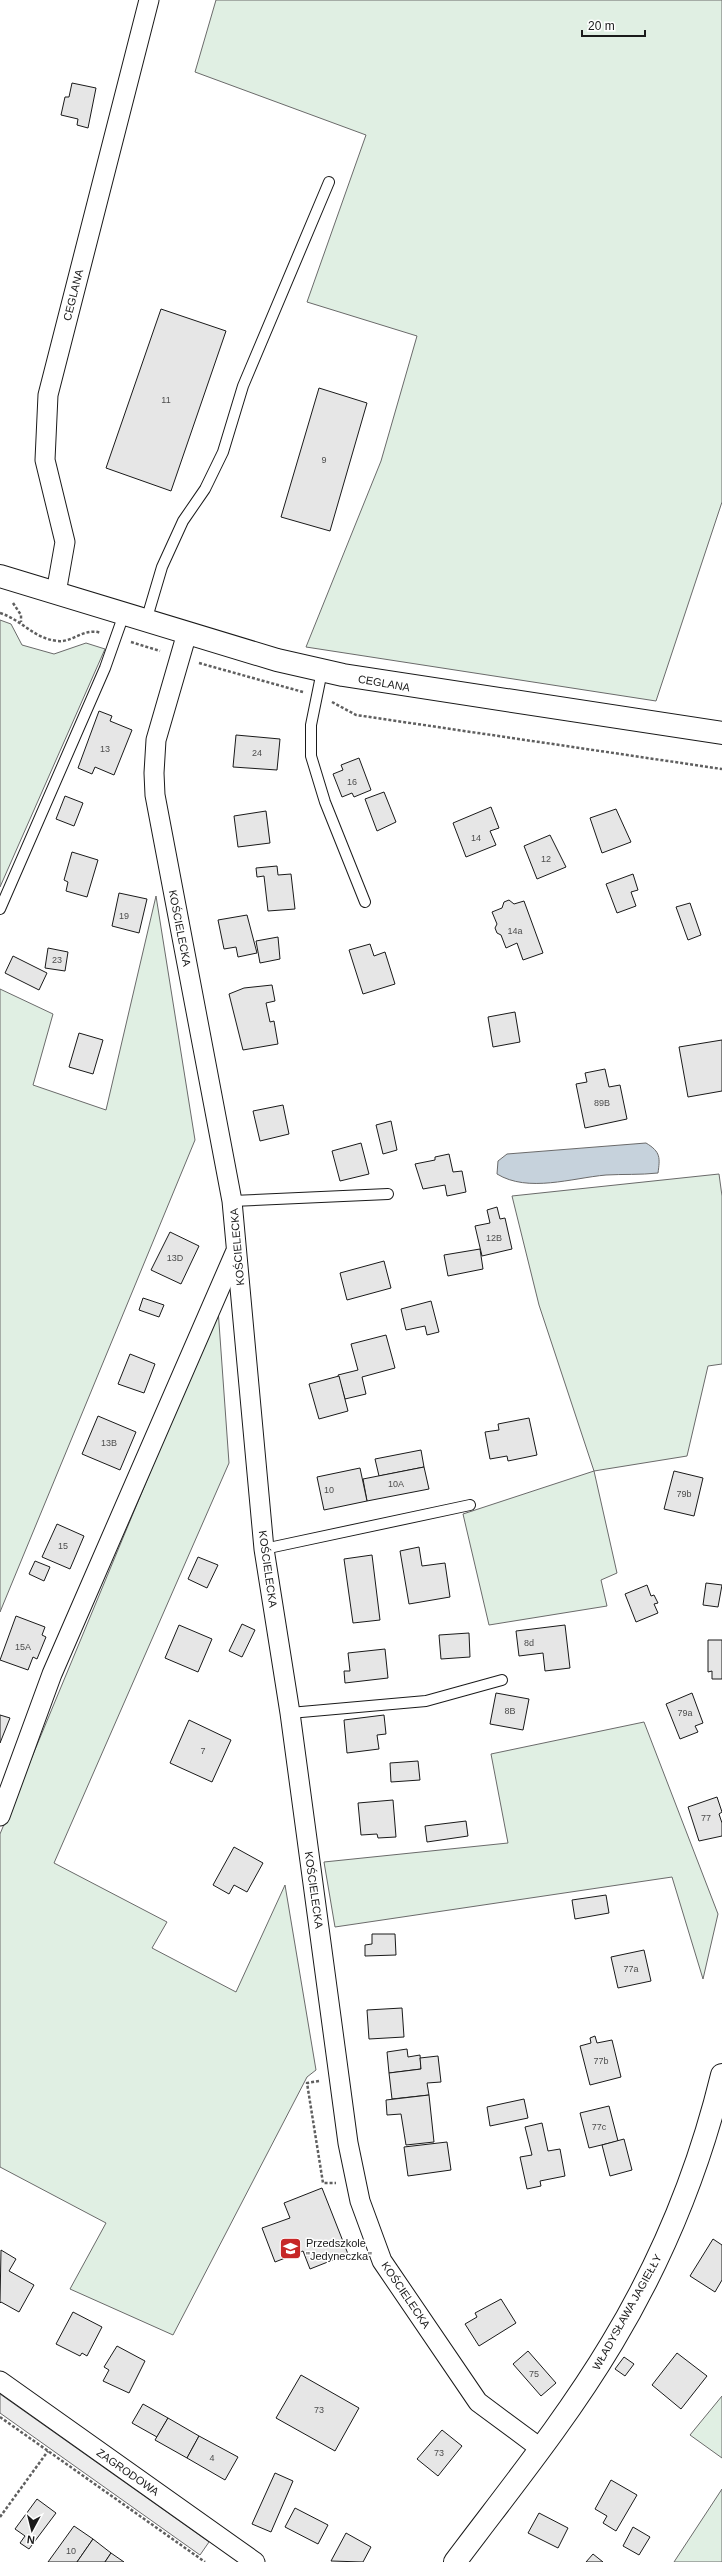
<svg xmlns="http://www.w3.org/2000/svg" width="722" height="2562" font-family="Arial,sans-serif">
<rect width="100%" height="100%" fill="#fff"/>
<!-- green -->
<g fill="#e0efe3" stroke="#6a6a6a">
<polygon points="216,0 722,0 722,502 656,701 306,647 381,461 417,336 307,302 366,135 195,72"/>
<polygon points="0,620 11,624 22,645 54,654 86,643 105,649 0,887"/>
<polygon points="156,896 195,1140 0,1612 0,989 53,1014 33,1085 106,1110"/>
<polygon points="719,1174 722,1196 722,1364 708,1366 687,1456 594,1471 617,1573 601,1580 607,1606 489,1625 463,1514 594,1471 539,1305 512,1196"/>
<polygon points="218,1309 229,1463 54,1863 167,1922 152,1948 236,1992 285,1885 316,2070 307,2077 173,2335 70,2289 106,2223 0,2167 0,1834"/>
<polygon points="644,1722 718,1914 703,1979 672,1877 335,1927 324,1862 508,1843 491,1754"/>
<polygon points="722,2396 722,2458 690,2435"/>
<polygon points="722,2489 722,2562 674,2562"/>
</g>
<!-- parking -->
<polygon fill="#ededed" stroke="#6a6a6a" points="0,2394 209,2542 200,2555 0,2413"/>
<!-- water -->
<path fill="#c6d2dc" stroke="#6a6a6a" d="M646 1143C661 1152 660 1158 658 1173 640 1175 623 1174 606 1175 572 1178 528 1193 497 1174L498 1161 507 1154Z"/>
<!-- building -->
<g fill="#e6e6e6" stroke="#1a1a1a">
<polygon points="72,83 96,88 88,128 77,125 78,119 61,115 65,97 69,97"/>
<polygon points="161,309 226,331 171,491 106,468"/>
<polygon points="319,388 367,403 330,531 281,517"/>
<polygon points="99,711 112,716 110,721 132,730 114,775 95,767 92,774 78,768"/>
<polygon points="236,735 280,739 277,770 233,767"/>
<polygon points="359,758 371,790 354,797 352,793 342,797 333,774 343,770 341,765"/>
<polygon points="384,792 396,822 377,831 365,799"/>
<polygon points="65,796 83,803 74,826 56,819"/>
<polygon points="491,807 499,828 490,831 496,845 466,857 453,823"/>
<polygon points="616,809 631,842 602,853 590,818"/>
<polygon points="266,811 270,843 238,847 234,816"/>
<polygon points="550,835 566,867 537,879 524,846"/>
<polygon points="72,852 98,860 87,897 66,891 68,882 64,880"/>
<polygon points="277,866 278,875 291,874 295,909 268,911 264,876 257,877 256,868"/>
<polygon points="633,874 638,890 631,892 636,906 617,913 606,884"/>
<polygon points="119,893 147,899 139,933 112,926"/>
<polygon points="509,900 514,904 524,901 543,953 523,960 517,943 506,948 501,935 497,933 495,928 497,924 492,912 502,908 504,902"/>
<polygon points="690,903 701,935 688,940 676,907"/>
<polygon points="247,915 257,953 238,957 236,947 224,949 218,920"/>
<polygon points="278,937 280,959 260,963 256,941"/>
<polygon points="370,944 374,956 385,952 395,984 363,994 349,950"/>
<polygon points="48,948 68,952 65,971 45,968"/>
<polygon points="13,956 47,973 39,990 5,973"/>
<polygon points="272,985 275,1001 266,1003 270,1022 274,1021 278,1044 243,1050 229,994 244,988"/>
<polygon points="515,1012 520,1042 493,1047 488,1017"/>
<polygon points="79,1033 103,1040 93,1074 69,1067"/>
<polygon points="722,1040 722,1091 688,1097 679,1047"/>
<polygon points="605,1069 609,1087 620,1085 627,1119 585,1128 576,1084 587,1082 585,1073"/>
<polygon points="283,1105 289,1134 260,1141 253,1111"/>
<polygon points="391,1121 397,1150 383,1154 376,1125"/>
<polygon points="361,1143 369,1174 340,1181 332,1151"/>
<polygon points="449,1154 453,1172 462,1171 466,1192 447,1196 445,1185 423,1189 415,1164 435,1160 435,1157"/>
<polygon points="497,1207 500,1219 505,1218 512,1249 482,1256 475,1226 490,1223 487,1210"/>
<polygon points="170,1232 199,1246 181,1284 151,1270"/>
<polygon points="480,1249 483,1269 448,1276 444,1255"/>
<polygon points="384,1261 391,1288 347,1300 340,1273"/>
<polygon points="143,1298 164,1305 159,1317 139,1310"/>
<polygon points="431,1301 439,1332 427,1335 425,1326 406,1330 401,1309"/>
<polygon points="386,1335 395,1368 362,1377 366,1394 345,1399 338,1375 358,1370 351,1344"/>
<polygon points="130,1354 155,1364 144,1393 118,1384"/>
<polygon points="339,1376 348,1411 319,1419 309,1384"/>
<polygon points="98,1416 136,1432 120,1470 82,1454"/>
<polygon points="529,1418 537,1455 508,1461 507,1456 490,1459 485,1432 499,1430 498,1424"/>
<polygon points="421,1450 424,1467 379,1476 375,1459"/>
<polygon points="424,1467 429,1489 367,1501 363,1479"/>
<polygon points="360,1468 367,1501 324,1510 317,1477"/>
<polygon points="674,1471 703,1478 694,1516 664,1509"/>
<polygon points="57,1524 84,1536 70,1569 42,1557"/>
<polygon points="419,1547 422,1566 445,1563 450,1597 409,1604 400,1551"/>
<polygon points="372,1555 380,1620 353,1623 344,1559"/>
<polygon points="198,1557 218,1565 207,1588 188,1579"/>
<polygon points="35,1561 50,1567 44,1581 29,1574"/>
<polygon points="706,1583 722,1585 718,1607 703,1605"/>
<polygon points="647,1585 651,1596 654,1595 658,1603 654,1604 658,1613 636,1622 625,1594"/>
<polygon points="16,1616 45,1627 42,1635 46,1637 37,1659 33,1657 28,1670 0,1660"/>
<polygon points="242,1624 255,1630 242,1657 229,1651"/>
<polygon points="179,1625 212,1639 198,1672 165,1658"/>
<polygon points="565,1625 570,1668 545,1671 543,1653 519,1656 516,1631"/>
<polygon points="469,1633 470,1657 441,1659 439,1635"/>
<polygon points="708,1640 722,1640 722,1679 712,1679 712,1671 708,1672"/>
<polygon points="385,1649 388,1678 345,1683 344,1671 350,1671 348,1653"/>
<polygon points="496,1693 529,1699 523,1730 490,1724"/>
<polygon points="692,1693 703,1723 695,1726 698,1732 680,1739 666,1704"/>
<polygon points="0,1715 10,1718 0,1743"/>
<polygon points="384,1715 386,1734 377,1735 379,1749 347,1753 344,1720"/>
<polygon points="189,1720 231,1740 212,1782 170,1763"/>
<polygon points="418,1761 420,1780 391,1782 390,1763"/>
<polygon points="717,1797 722,1812 719,1814 722,1823 722,1836 699,1841 688,1807"/>
<polygon points="393,1800 396,1837 378,1838 377,1834 361,1835 358,1803"/>
<polygon points="466,1821 468,1836 427,1842 425,1826"/>
<polygon points="234,1847 263,1863 247,1892 234,1885 229,1894 213,1885"/>
<polygon points="606,1895 609,1913 575,1919 572,1900"/>
<polygon points="372,1934 395,1934 396,1955 365,1956 365,1945 372,1944"/>
<polygon points="644,1950 651,1981 618,1988 611,1957"/>
<polygon points="402,2008 404,2037 369,2039 367,2010"/>
<polygon points="595,2036 597,2043 612,2040 621,2077 590,2085 580,2046 591,2043 590,2038"/>
<polygon points="407,2049 408,2057 420,2055 421,2069 389,2073 387,2052"/>
<polygon points="438,2056 441,2082 427,2083 429,2095 392,2099 389,2073 421,2069 420,2058"/>
<polygon points="429,2095 434,2142 406,2145 401,2114 387,2115 386,2100"/>
<polygon points="524,2099 528,2118 490,2126 487,2107"/>
<polygon points="609,2106 618,2141 589,2148 580,2113"/>
<polygon points="542,2123 548,2151 560,2149 565,2176 540,2181 541,2186 527,2189 520,2157 532,2155 525,2127"/>
<polygon points="624,2139 632,2170 610,2176 602,2145"/>
<polygon points="447,2142 451,2170 408,2176 404,2147"/>
<polygon points="322,2188 348,2254 310,2269 303,2251 275,2262 262,2228 290,2218 284,2203"/>
<polygon points="713,2239 722,2245 722,2280 715,2292 690,2276"/>
<polygon points="1,2250 16,2259 9,2271 34,2285 19,2312 1,2302 0,2303"/>
<polygon points="501,2299 516,2323 479,2346 465,2324 477,2317 475,2313"/>
<polygon points="73,2312 102,2327 87,2356 82,2353 80,2356 56,2344"/>
<polygon points="117,2346 145,2361 129,2393 103,2381 109,2370 104,2367"/>
<polygon points="528,2351 556,2383 541,2396 513,2364"/>
<polygon points="677,2353 707,2376 681,2409 652,2385"/>
<polygon points="624,2357 634,2364 625,2376 615,2369"/>
<polygon points="301,2375 359,2408 335,2451 276,2418"/>
<polygon points="143,2404 168,2418 157,2437 132,2423"/>
<polygon points="168,2418 199,2436 187,2458 155,2440"/>
<polygon points="442,2430 462,2446 438,2476 417,2459"/>
<polygon points="199,2436 238,2457 225,2480 187,2458"/>
<polygon points="275,2473 293,2481 271,2532 252,2524"/>
<polygon points="611,2480 637,2495 616,2531 603,2523 607,2516 595,2509"/>
<polygon points="37,2499 56,2513 29,2549 20,2543 25,2536 15,2529"/>
<polygon points="295,2508 328,2525 318,2544 285,2527"/>
<polygon points="539,2513 568,2528 558,2548 528,2533"/>
<polygon points="74,2526 93,2539 77,2562 48,2562"/>
<polygon points="633,2527 650,2537 639,2555 623,2546"/>
<polygon points="346,2533 371,2547 363,2562 331,2561"/>
<polygon points="93,2539 111,2553 105,2562 77,2562"/>
<polygon points="111,2553 124,2562 105,2562"/>
<polygon points="593,2554 603,2562 586,2562"/>
</g>
<g fill="none" stroke-linecap="round" stroke-linejoin="round">
<defs>
<g id="service">
<polyline points="146,621 162,567 183,521 205,489 223,452 243,386 329,182"/>
<polyline points="322,671 311,725 311,756 325,802 365,902"/>
<polyline points="0,909 105,668 124,614"/>
<polyline points="232,1201 388,1194"/>
<polyline points="264,1549 470,1505"/>
<polyline points="290,1713 426,1701 502,1680"/>
</g>
<g id="minor">
<polyline points="56,593 65,542 45,460 48,395 149,0"/>
<polyline points="187,633 156,740 154,773 155,795 232,1201 264,1549 290,1713 348,2143 360,2201 382,2261 478,2402 540,2448"/>
<polyline points="0,1816 52,1674 235,1253"/>
<polyline points="0,2381 255,2562"/>
</g>
<g id="tertiary">
<polyline points="0,576 277,660 343,675 722,733"/>
<path d="M455 2562C509 2490 566 2420 612 2343 662 2260 699 2170 722 2075"/>
</g>
</defs>
<!-- service casing -->
<use href="#service" stroke="#1a1a1a" stroke-width="12"/>
<!-- minor casing -->
<use href="#minor" stroke="#1a1a1a" stroke-width="21"/>
<!-- tertiary casing -->
<use href="#tertiary" stroke="#1a1a1a" stroke-width="24"/>
<!-- path -->
<g stroke="#5f5f5f" stroke-width="2.5" stroke-dasharray="3 2" stroke-linecap="butt">
<polyline points="13,603 21,615 21,622"/>
<path d="M0 613C22 620 33 638 57 641 73 643 84 627 101 633"/>
<polyline points="131,642 160,651"/>
<polyline points="199,663 303,692"/>
<polyline points="332,702 356,715 722,769"/>
<polyline points="319,2081 307,2083 323,2183 336,2183"/>
<polyline points="0,2417 205,2562"/>
<polyline points="0,2517 48,2451"/>
</g>
<!-- service -->
<use href="#service" stroke="#fff" stroke-width="10"/>
<!-- minor -->
<use href="#minor" stroke="#fff" stroke-width="19"/>
<!-- tertiary -->
<use href="#tertiary" stroke="#fff" stroke-width="22"/>
</g>
<!-- icons -->
<defs>
<symbol id="school-square" viewBox="-11 -11 22 22"><rect x="-9" y="-9" width="18" height="18" rx="4" fill="#c62828" stroke="#fff"/><path d="M0-5L7-2L0 1L-7-2ZM-4 1L0 2.5L4 1V4Q0 6-4 4Z" fill="#fff"/></symbol>
</defs>
<g fill-rule="evenodd">
<use href="#school-square" x="278" y="2236" width="25" height="25"/>
</g>
<g text-anchor="middle" dominant-baseline="central" stroke-width="3" stroke-linejoin="round" paint-order="stroke">
<!-- number labels -->
<g font-size="9" fill="#4d4d4d">
<text x="166" y="400">11</text>
<text x="324" y="460">9</text>
<text x="105" y="749">13</text>
<text x="257" y="753">24</text>
<text x="352" y="782">16</text>
<text x="476" y="838">14</text>
<text x="546" y="859">12</text>
<text x="124" y="916">19</text>
<text x="515" y="931">14a</text>
<text x="57" y="960">23</text>
<text x="602" y="1103">89B</text>
<text x="494" y="1238">12B</text>
<text x="175" y="1258">13D</text>
<text x="109" y="1443">13B</text>
<text x="396" y="1484">10A</text>
<text x="329" y="1490">10</text>
<text x="684" y="1494">79b</text>
<text x="63" y="1546">15</text>
<text x="529" y="1643">8d</text>
<text x="23" y="1647">15A</text>
<text x="510" y="1711">8B</text>
<text x="685" y="1713">79a</text>
<text x="203" y="1751">7</text>
<text x="706" y="1818">77</text>
<text x="631" y="1969">77a</text>
<text x="601" y="2061">77b</text>
<text x="599" y="2127">77c</text>
<text x="534" y="2374">75</text>
<text x="319" y="2410">73</text>
<text x="439" y="2453">73</text>
<text x="212" y="2458">4</text>
<text x="71" y="2551">10</text>
</g>
<!-- street labels -->
<g font-size="11" fill="#1a1a1a" stroke="#fff">
<text transform="translate(73 295) rotate(-76)">CEGLANA</text>
<text transform="translate(384 683) rotate(10)">CEGLANA</text>
<text transform="translate(180 928) rotate(79)">KOŚCIELECKA</text>
<text transform="translate(237 1247) rotate(-95)">KOŚCIELECKA</text>
<text transform="translate(268 1569) rotate(82)">KOŚCIELECKA</text>
<text transform="translate(314 1890) rotate(82)">KOŚCIELECKA</text>
<text transform="translate(406 2295) rotate(56)">KOŚCIELECKA</text>
<text transform="translate(627 2312) rotate(-61)">WŁADYSŁAWA JAGIEŁŁY</text>
<text transform="translate(128 2472) rotate(35)">ZAGRODOWA</text>
</g>
<!-- poi labels -->
<g font-size="11" fill="#1a1a1a" stroke="#fff" text-anchor="start">
<text x="306" y="2243">Przedszkole<tspan x="306" dy="13">"Jedyneczka"</tspan></text>
</g>
</g>
<!-- north arrow -->
<g transform="translate(32 2530) rotate(187)" stroke="#ffffff" stroke-width="3" paint-order="stroke">
<path d="M0-3L7 15L0 10L-7 15Z" fill="#1a1a1a"/>
<text y="-6" font-size="11" font-weight="bold" text-anchor="middle" fill="#1a1a1a">N</text>
</g>
<!-- scale -->
<path d="M582 30v6h63v-6" fill="none" stroke="#1a1a1a" stroke-width="2"/>
<text x="588" y="30" font-size="12" fill="#1a1a1a" stroke="#ffffff" stroke-width="3" paint-order="stroke">20 m</text>
</svg>
